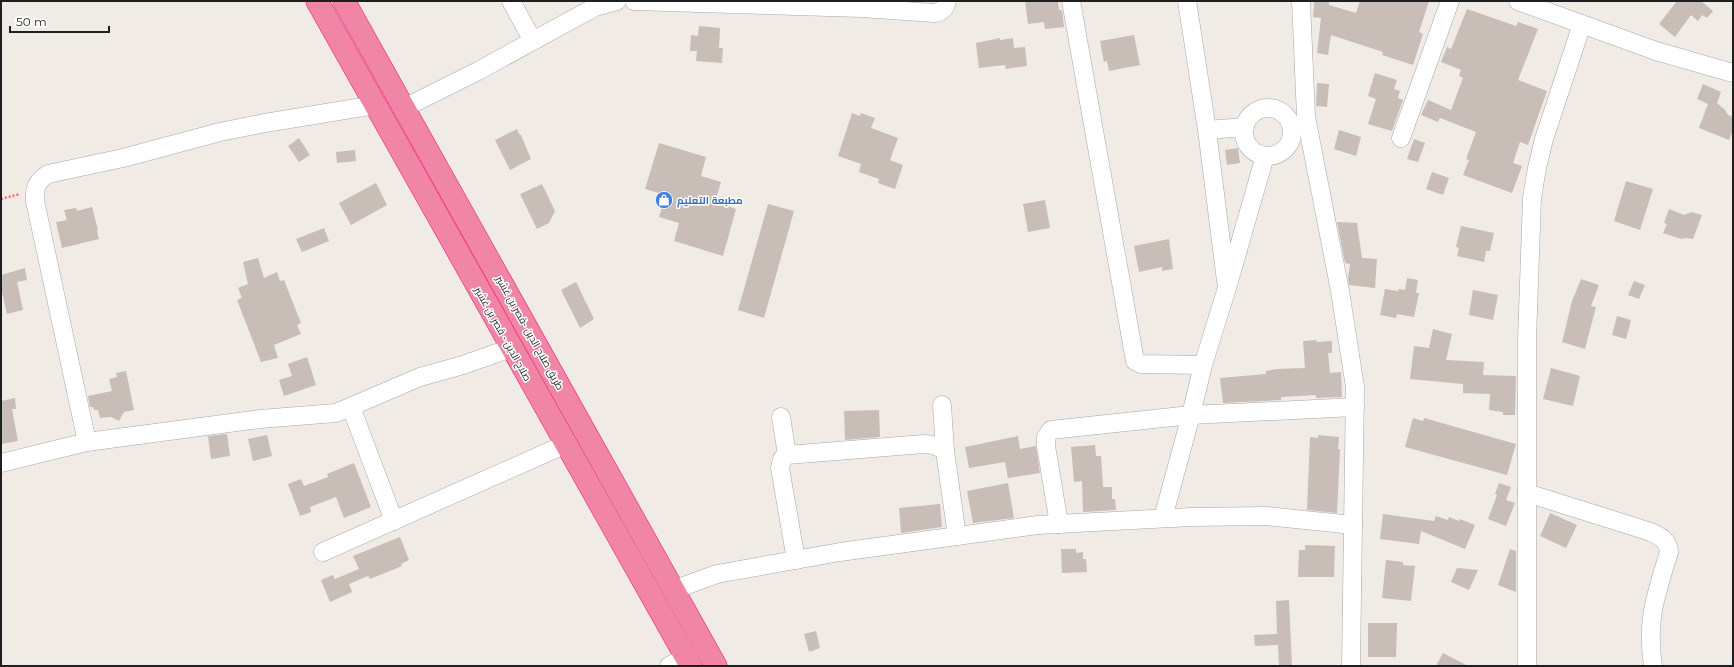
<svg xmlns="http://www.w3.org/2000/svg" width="1734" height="667" font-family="Montserrat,Cairo,sans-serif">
<rect width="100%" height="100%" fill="#f1ebe5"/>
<!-- building -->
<g fill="#c9bdb7">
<polygon points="1025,1 1058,1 1059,10 1062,10 1064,27 1045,29 1044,22 1028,24"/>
<polygon points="1314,1 1329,2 1329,5 1356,13 1360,1 1429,1 1419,32 1423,34 1413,65 1382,55 1383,52 1331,35 1328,55 1317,53 1321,18 1313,17"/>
<polygon points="1677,1 1701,1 1713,11 1707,18 1702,15 1698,21 1691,15 1675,37 1659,24"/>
<polygon points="1467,9 1516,26 1518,22 1538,29 1518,80 1547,91 1528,145 1520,142 1513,163 1522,166 1512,193 1463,175 1469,160 1466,159 1476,132 1440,118 1438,122 1421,115 1428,100 1451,110 1463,78 1459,76 1461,70 1441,62 1447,47 1451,49"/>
<polygon points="699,26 720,28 719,48 723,48 722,63 696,61 697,51 690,51 691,35 698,36"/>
<polygon points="1134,35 1140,65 1109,71 1107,61 1104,62 1100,41"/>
<polygon points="1000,38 1000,40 1013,38 1014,48 1025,47 1027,66 1006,69 1005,65 979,68 976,43"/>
<polygon points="1375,73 1397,80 1394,89 1400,91 1398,98 1403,100 1392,131 1368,124 1376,99 1368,96"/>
<polygon points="1317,83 1329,84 1327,107 1316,106"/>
<polygon points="1703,84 1721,92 1717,103 1725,110 1728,115 1733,117 1733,130 1729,140 1699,128 1708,104 1697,99"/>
<polygon points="852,113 860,116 861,113 875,118 871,128 898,138 890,160 903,165 895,189 878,183 879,179 859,172 861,164 838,156"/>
<polygon points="517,129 520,135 521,135 531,159 510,170 495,140"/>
<polygon points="1339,130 1361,137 1356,156 1334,149"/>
<polygon points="299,138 310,155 299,162 288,146"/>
<polygon points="1414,139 1425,143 1418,162 1407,159"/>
<polygon points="659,143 706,157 701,176 721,182 715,202 736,209 723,256 674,241 679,223 659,217 666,195 645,189"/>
<polygon points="1238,148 1240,163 1227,165 1225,150"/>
<polygon points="355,150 356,161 337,163 336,152"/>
<polygon points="1432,172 1449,178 1443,195 1426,189"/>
<polygon points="1626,181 1653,189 1640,230 1614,221"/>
<polygon points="376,183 387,205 351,225 339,203"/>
<polygon points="542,184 555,211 549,223 537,229 520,194"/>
<polygon points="1045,200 1050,228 1028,232 1023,204"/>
<polygon points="768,204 794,211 764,318 738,310"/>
<polygon points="92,207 98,230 97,231 99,239 62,248 56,222 67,220 64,210 76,208 77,211"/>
<polygon points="1669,209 1684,215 1692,212 1702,215 1693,239 1687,238 1681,239 1663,233 1667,224 1664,223"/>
<polygon points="1337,222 1357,223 1362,258 1377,259 1375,288 1349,285 1348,279 1350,264 1345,263"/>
<polygon points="1461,226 1494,233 1490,251 1486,251 1484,262 1457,256 1459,248 1456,247"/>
<polygon points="324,228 329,241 302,252 296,239"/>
<polygon points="1169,239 1173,269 1162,271 1162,267 1139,272 1134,246"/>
<polygon points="258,258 264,278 277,272 280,281 284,280 301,323 297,325 301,334 274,345 278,358 261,362 237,300 242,298 238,288 248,284 243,262"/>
<polygon points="25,268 27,280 17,282 23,310 7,314 1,288 1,275"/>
<polygon points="1407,278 1418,280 1416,293 1419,293 1414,317 1397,314 1396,318 1380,315 1385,289 1398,291 1399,289 1405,290"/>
<polygon points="1581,279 1599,285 1591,306 1596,307 1585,349 1562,342 1572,301"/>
<polygon points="1634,281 1645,285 1639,299 1628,295"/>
<polygon points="576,282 594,319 580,328 561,290"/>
<polygon points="1473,290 1498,295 1493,320 1469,315"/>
<polygon points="1617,316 1631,320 1626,339 1612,335"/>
<polygon points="1433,329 1452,334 1446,360 1484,362 1483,375 1516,376 1515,415 1503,415 1503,412 1489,410 1490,394 1463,393 1463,384 1410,379 1414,346 1429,348"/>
<polygon points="1316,340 1317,342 1332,341 1332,353 1328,353 1330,373 1341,372 1342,397 1316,398 1316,395 1281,397 1281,400 1223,403 1220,378 1266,374 1266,371 1277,369 1305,368 1303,341"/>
<polygon points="307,357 316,385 284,396 279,380 292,376 288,364"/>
<polygon points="1551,368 1580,376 1573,406 1543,399"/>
<polygon points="126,371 134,410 124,412 119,421 111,417 100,418 98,410 94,410 93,407 90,407 88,396 112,391 109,379 117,377 116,373"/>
<polygon points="15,398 16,409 12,409 18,441 1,444 1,401"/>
<polygon points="879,410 880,437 845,440 844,411"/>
<polygon points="1413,418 1423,421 1424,418 1516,444 1507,475 1405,447"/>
<polygon points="227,434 230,456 211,459 208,436"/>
<polygon points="267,435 272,456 253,461 248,439"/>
<polygon points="1318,435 1339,437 1338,449 1340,449 1337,513 1307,510 1310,437 1318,438"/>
<polygon points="1018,436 1020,449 1036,446 1040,473 1008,478 1005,462 969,468 965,447"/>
<polygon points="1095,445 1096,456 1101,456 1103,487 1112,487 1112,499 1115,499 1116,510 1083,512 1082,481 1074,482 1071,447"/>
<polygon points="354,463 371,507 344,518 336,497 310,507 311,512 300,516 288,484 301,479 304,486 328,477 327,474"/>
<polygon points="1008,483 1014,518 973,523 967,491"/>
<polygon points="1499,483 1511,487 1506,500 1515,503 1506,526 1488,519 1497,495 1495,494"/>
<polygon points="940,504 942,527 901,533 899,508"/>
<polygon points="1550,513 1577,525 1566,548 1540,536"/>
<polygon points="1383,514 1434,521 1436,516 1448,520 1449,517 1459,521 1460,519 1475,525 1465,549 1421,531 1419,544 1380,539"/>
<polygon points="400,537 409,560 401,564 402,566 370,579 368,576 349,584 352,592 330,602 321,580 333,575 335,579 359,569 353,556"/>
<polygon points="1305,545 1335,546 1334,577 1298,577 1299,550 1305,550"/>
<polygon points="1061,549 1076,549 1076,553 1083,552 1083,559 1086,559 1087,572 1062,573"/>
<polygon points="1510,549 1516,551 1516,592 1498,585"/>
<polygon points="1386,560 1403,562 1403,565 1415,566 1411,601 1382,598"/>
<polygon points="1457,568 1478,570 1469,590 1451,582"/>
<polygon points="1289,600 1292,666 1279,666 1278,645 1255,646 1254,635 1277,634 1276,601"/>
<polygon points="1368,623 1397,623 1396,657 1368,657"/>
<polygon points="816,631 820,648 809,652 804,634"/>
<polygon points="1443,653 1468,666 1436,666"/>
</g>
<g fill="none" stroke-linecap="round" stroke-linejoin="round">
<defs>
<g id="minor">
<polyline points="511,1 533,41"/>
<path d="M634 1 862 8 934 13C942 12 945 9 947 1"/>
<polyline points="1071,1 1135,361 1141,364 1203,365"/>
<polyline points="1187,1 1207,130 1226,281"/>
<polyline points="1301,1 1306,117 1340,291 1355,387 1351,666"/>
<polyline points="1518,1 1656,51 1733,73"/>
<polyline points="404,108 478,71 595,7 617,1"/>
<circle cx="1268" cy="132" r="24"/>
<polyline points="1207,130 1245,127"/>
<polyline points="1401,138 1450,1"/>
<polyline points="942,405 945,451"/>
<polyline points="351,407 394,521"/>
<polyline points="781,417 787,455"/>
<path d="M87 442 35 201C34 188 37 181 48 174L123 158 220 132 265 123 375 105"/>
<polyline points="1,463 87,442 260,419 336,413 420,377 463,365 511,348"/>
<path d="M1527 493 1651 532C1661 537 1668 540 1669 552 1656 595 1646 620 1653 666"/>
<polyline points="1163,518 1191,415 1203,365 1227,288 1265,156"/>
<polyline points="1059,524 1046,446 1046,437 1051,430 1191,415 1355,407"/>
<polyline points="323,552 566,444"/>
<path d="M796 560 780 468 782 459 787 455 924 444C932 444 938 446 945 451L957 536"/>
<polyline points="673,590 717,574 840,552 1038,525 1191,517 1266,516 1353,525"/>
<polyline points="669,666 686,657"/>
<polyline points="1527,666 1527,340 1532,198 1537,168 1544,139 1582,24"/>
</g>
<g id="highway">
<polyline points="317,1 691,666"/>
<polyline points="344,1 716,666"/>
</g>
</defs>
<!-- minor casing -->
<use href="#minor" stroke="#a6a6a6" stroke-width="19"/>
<!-- highway casing -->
<use href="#highway" stroke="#ed1377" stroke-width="23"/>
<!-- path -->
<polyline stroke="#ff6869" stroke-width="2.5" stroke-dasharray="2 2" stroke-linecap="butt" points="1,199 20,194"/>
<!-- minor -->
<use href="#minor" stroke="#fff" stroke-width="18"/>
<!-- highway -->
<use href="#highway" stroke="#f085a5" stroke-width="22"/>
</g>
<!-- icons -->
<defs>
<symbol id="shop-disc" viewBox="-11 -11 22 22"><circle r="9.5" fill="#3f7fe0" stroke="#fff"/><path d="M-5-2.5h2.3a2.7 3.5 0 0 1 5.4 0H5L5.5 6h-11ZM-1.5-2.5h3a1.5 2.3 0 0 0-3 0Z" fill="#fff"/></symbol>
</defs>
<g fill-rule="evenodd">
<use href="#shop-disc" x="654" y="190" width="20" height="20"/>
</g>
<g text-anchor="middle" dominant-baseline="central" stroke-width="3" stroke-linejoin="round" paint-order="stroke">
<!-- shop labels -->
<g font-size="10" font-weight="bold" fill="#366cbe" stroke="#fff" text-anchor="start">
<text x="677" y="200">مطبعة التعليم</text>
</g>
<!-- street labels -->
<g font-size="10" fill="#1f1f1f" stroke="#fff">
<text transform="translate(530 333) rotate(61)">طريق صلاح الدين -قصر بن غشير</text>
<text transform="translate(503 334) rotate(61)">صلاح الدين - قصر بن غشير</text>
</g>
</g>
<!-- border -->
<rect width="1734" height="667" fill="none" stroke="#1f1f1f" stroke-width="4"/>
<!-- scale -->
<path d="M10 26v6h99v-6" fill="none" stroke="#1f1f1f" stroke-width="2"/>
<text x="16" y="26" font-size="12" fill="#1f1f1f" stroke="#ffffff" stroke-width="3" paint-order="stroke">50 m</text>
</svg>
